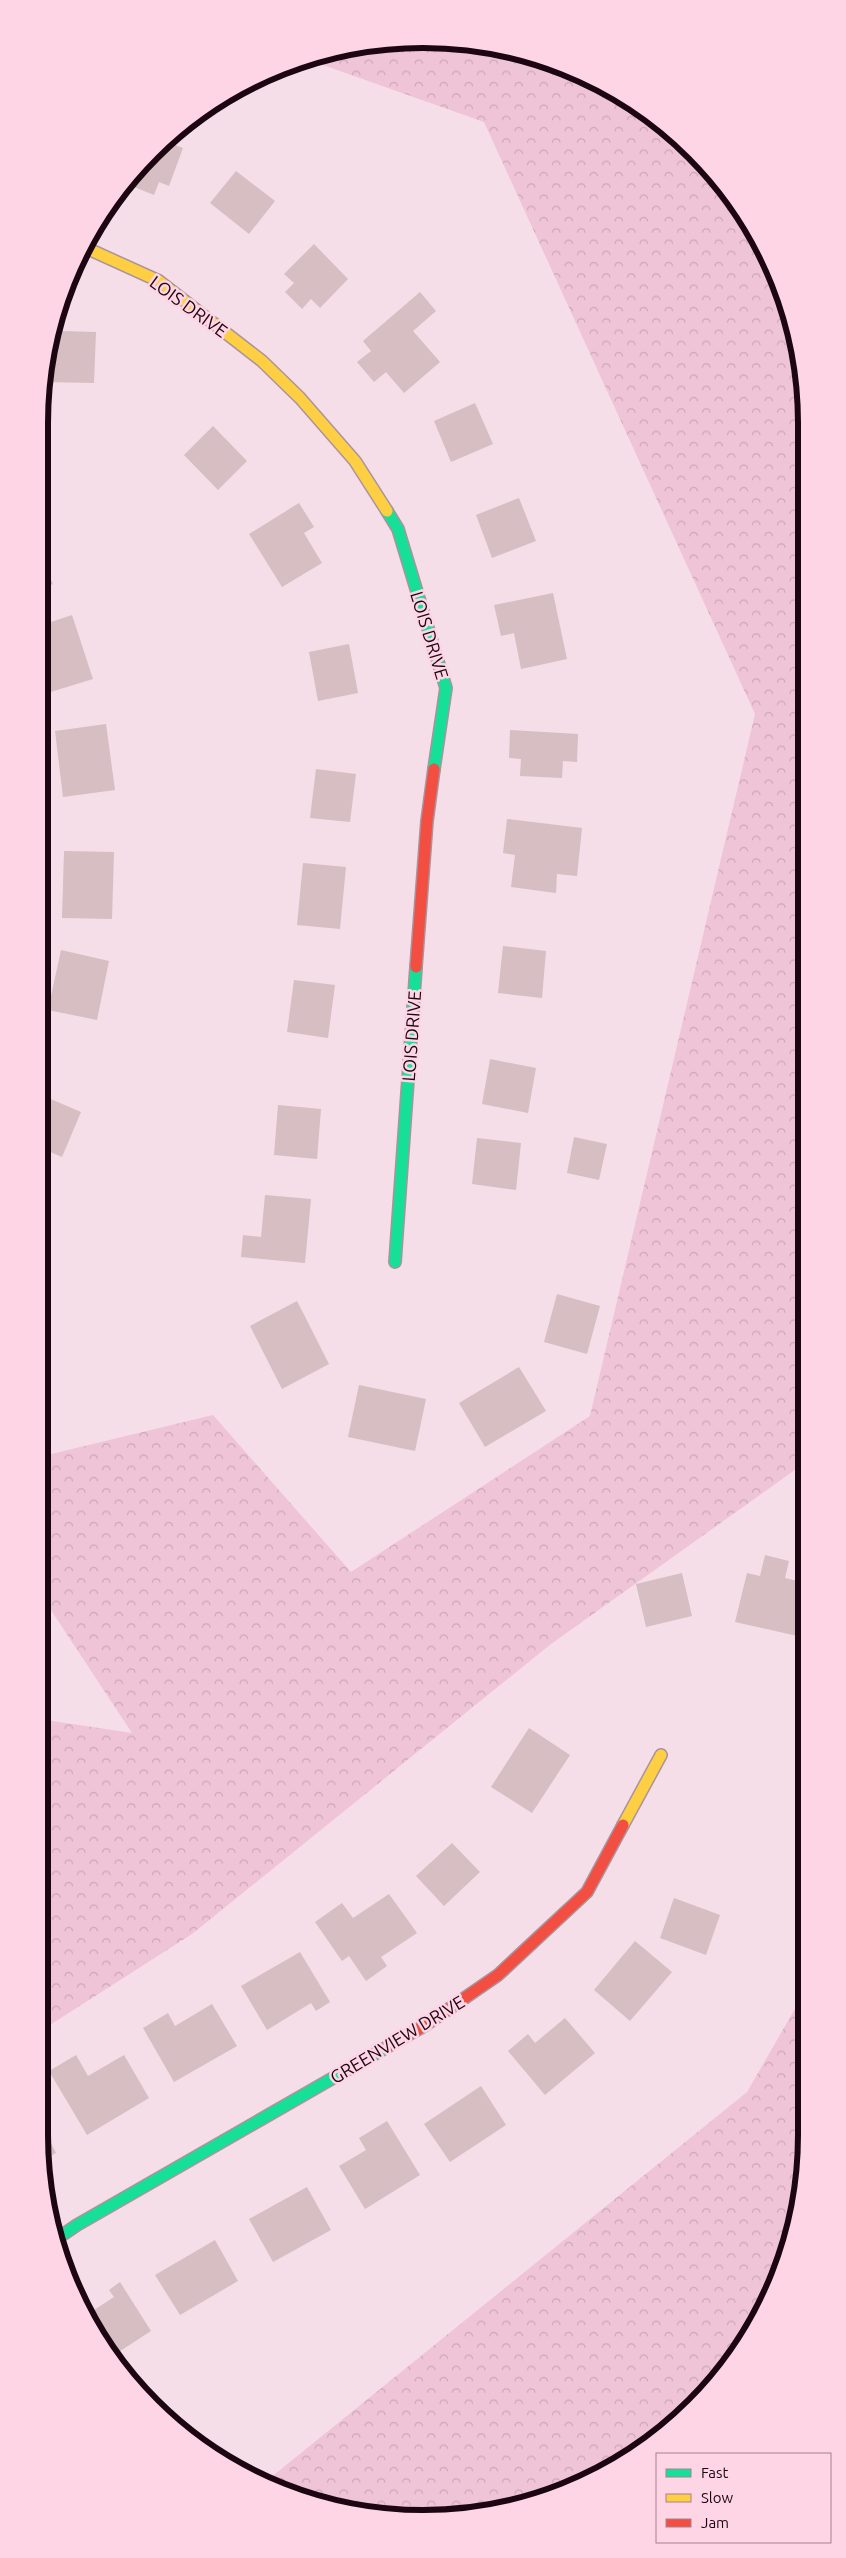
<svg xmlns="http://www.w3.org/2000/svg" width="846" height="2558" font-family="Ubuntu,sans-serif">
<defs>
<pattern id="forest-crowns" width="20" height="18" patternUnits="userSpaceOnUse" patternTransform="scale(1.25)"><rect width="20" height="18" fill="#efc4d6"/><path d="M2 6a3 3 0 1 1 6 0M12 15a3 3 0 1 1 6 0" fill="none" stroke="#cca7b7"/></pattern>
</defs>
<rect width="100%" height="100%" fill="#f5dee7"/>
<!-- forest -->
<g fill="url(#forest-crowns)">
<polygon points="423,39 498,46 615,90 712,169 768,253 804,373 806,1462 551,1644 192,1934 39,2032 39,1719 132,1733 39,1592 39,1457 213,1415 351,1572 590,1416 755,714 484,122 306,59 348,46"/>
<polygon points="807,1988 807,2135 800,2210 778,2282 743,2348 657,2440 593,2479 523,2506 448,2518 373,2516 264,2483 747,2092"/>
</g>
<!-- building -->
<g fill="#d6bec3">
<polygon points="164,141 183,148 169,186 159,182 154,195 134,187 139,175 133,173 151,151"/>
<polygon points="236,171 275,201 249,234 210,203"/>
<polygon points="314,244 348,279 320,308 311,299 302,309 285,292 294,283 284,274"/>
<polygon points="420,292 436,311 413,331 440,362 404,393 386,372 374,382 357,362 371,351 363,341"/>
<polygon points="54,323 61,324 61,331 96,332 94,383 43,382 46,348"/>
<polygon points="475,403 493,444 451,462 434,421"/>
<polygon points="213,426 247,461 218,490 184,455"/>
<polygon points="519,498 536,541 492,558 476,515"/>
<polygon points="299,503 314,527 304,533 322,563 282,587 249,534"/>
<polygon points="39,555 53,584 39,591"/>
<polygon points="553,593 567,659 521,669 514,633 501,636 494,605"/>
<polygon points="72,615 93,679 44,694 39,677 39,626"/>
<polygon points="349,644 358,693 318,701 309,652"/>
<polygon points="106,724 115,790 63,797 55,731"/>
<polygon points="510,730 578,734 577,762 563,761 562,778 520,776 521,759 509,758"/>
<polygon points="316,769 356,774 350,822 310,818"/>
<polygon points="507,819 582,828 577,876 557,874 556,893 511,887 515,855 503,853"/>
<polygon points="64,851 114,852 112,919 62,918"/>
<polygon points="303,863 346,867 340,929 297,925"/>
<polygon points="503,946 546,951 542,998 498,993"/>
<polygon points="61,950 109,961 97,1020 48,1010"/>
<polygon points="294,980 335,985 328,1038 287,1032"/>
<polygon points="490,1059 536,1068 528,1113 482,1104"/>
<polygon points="39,1094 81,1112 62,1157 39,1147"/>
<polygon points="278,1105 321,1109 317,1159 274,1155"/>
<polygon points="574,1137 607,1144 599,1180 567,1173"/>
<polygon points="477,1138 521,1143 516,1190 472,1184"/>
<polygon points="265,1195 311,1199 305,1263 241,1257 243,1235 261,1237"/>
<polygon points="557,1294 600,1306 587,1354 544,1342"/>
<polygon points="297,1301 329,1364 282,1389 250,1326"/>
<polygon points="519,1367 546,1411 485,1447 459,1403"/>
<polygon points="359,1385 426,1399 415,1451 348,1437"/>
<polygon points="765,1555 789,1561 785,1578 806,1583 806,1638 735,1622 747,1573 760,1576"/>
<polygon points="682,1573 692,1616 646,1627 636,1584"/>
<polygon points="529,1728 570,1755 532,1813 491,1787"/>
<polygon points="452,1843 480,1872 444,1906 416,1876"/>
<polygon points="389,1894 417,1933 381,1957 387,1966 366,1981 349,1956 342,1961 315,1922 342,1903 353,1918"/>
<polygon points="674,1898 720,1915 706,1955 660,1938"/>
<polygon points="635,1941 672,1972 630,2021 594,1990"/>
<polygon points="300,1952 330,2002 316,2011 311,2003 267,2030 241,1986"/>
<polygon points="212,2004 237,2046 174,2082 143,2028 168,2013 175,2026"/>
<polygon points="565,2018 595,2053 545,2095 508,2051 528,2034 535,2043"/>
<polygon points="76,2055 88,2076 124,2055 149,2098 87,2135 49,2071"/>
<polygon points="481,2086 506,2125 450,2162 424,2124"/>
<polygon points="39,2119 56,2153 41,2161 39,2135"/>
<polygon points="387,2121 420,2175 365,2209 339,2166 366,2150 359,2138"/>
<polygon points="307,2187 331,2230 273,2262 249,2219"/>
<polygon points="215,2240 238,2281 180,2315 155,2275"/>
<polygon points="120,2282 151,2331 114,2355 88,2314 114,2297 109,2290"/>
</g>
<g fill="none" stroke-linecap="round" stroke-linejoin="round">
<defs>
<g id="fast">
<polyline points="387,511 398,529 446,688 434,769"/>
<polyline points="395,1262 416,967"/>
<polyline points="55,2240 77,2225 387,2047"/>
</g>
<g id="slow">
<polyline points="84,247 159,281 262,361 300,398 355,461 387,511"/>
<polyline points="623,1825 661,1755"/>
</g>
<g id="jam">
<polyline points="416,967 427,821 434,769"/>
<polyline points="387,2047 424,2026 498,1975 587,1892 623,1825"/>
</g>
</defs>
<!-- fast casing -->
<use href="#fast" stroke="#a9949d" stroke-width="14"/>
<!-- slow casing -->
<use href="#slow" stroke="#a9949d" stroke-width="14"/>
<!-- jam casing -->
<use href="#jam" stroke="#a9949d" stroke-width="14"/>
<!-- fast -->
<use href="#fast" stroke="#16e098" stroke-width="11"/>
<!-- slow -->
<use href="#slow" stroke="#ffcf43" stroke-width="11"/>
<!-- jam -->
<use href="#jam" stroke="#f24e42" stroke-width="11"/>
</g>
<g text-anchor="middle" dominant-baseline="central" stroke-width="5" stroke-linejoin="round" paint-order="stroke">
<!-- street labels -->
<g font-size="18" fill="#1c0611" stroke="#fed5e5">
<text transform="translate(189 306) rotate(36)">LOIS DRIVE</text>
<text transform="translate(430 635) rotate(73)">LOIS DRIVE</text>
<text transform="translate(411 1036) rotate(-86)">LOIS DRIVE</text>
<text transform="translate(397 2039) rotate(-31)">GREENVIEW DRIVE</text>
</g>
</g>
<!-- crop -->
<path d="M0 0H846V2558H0ZM423 48H423A375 375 0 0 1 798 423V2135A375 375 0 0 1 423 2510H423A375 375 0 0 1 48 2135V423A375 375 0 0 1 423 48Z" fill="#fed5e5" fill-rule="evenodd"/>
<path fill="none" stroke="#1c0611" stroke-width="6" d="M423 48H423A375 375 0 0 1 798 423V2135A375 375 0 0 1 423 2510H423A375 375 0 0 1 48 2135V423A375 375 0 0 1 423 48Z"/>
<!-- legend -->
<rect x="656" y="2453" width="175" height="90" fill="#fed5e5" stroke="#a48290"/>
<rect x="666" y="2469" width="25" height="8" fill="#16e098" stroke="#a48290"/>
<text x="701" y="2478" font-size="15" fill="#1c0611">Fast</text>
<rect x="666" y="2494" width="25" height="8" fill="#ffcf43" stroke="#a48290"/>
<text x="701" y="2503" font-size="15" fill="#1c0611">Slow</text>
<rect x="666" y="2519" width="25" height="8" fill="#f24e42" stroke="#a48290"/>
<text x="701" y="2528" font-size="15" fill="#1c0611">Jam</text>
</svg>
